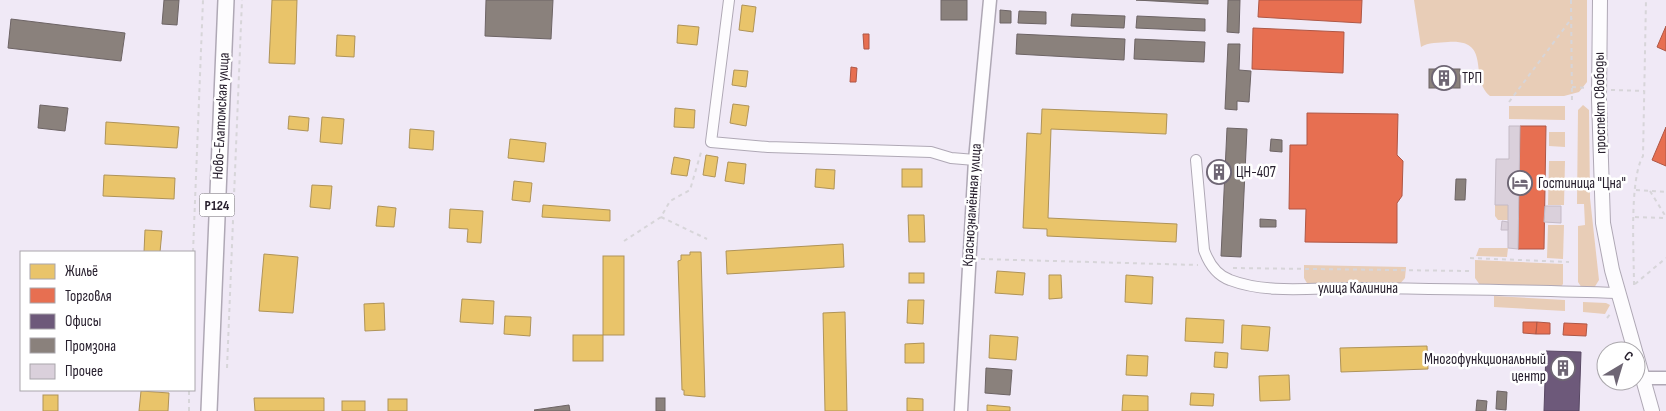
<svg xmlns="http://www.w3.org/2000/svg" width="1666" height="411" font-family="'Sofia Sans Condensed',sans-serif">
<rect width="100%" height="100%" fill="#f0e9f6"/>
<!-- green -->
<g fill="#e8cdb7">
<path d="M1414 0H1587V82L1579 92 1564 96H1490C1468 78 1493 39 1448 42 1439 43 1428 42 1421 47Z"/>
<polygon points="1583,105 1589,110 1590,198 1599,280 1594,288 1582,288 1578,282 1578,226 1585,225 1584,204 1577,204 1578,110"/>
<polygon points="1509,106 1565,106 1565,120 1509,119"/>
<polygon points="1549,132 1565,132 1565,147 1549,146"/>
<polygon points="1549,161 1565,161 1564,205 1548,205"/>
<polygon points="1495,205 1508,205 1508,220 1498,220 1495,216"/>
<polygon points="1548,225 1564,225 1563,259 1547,258"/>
<polygon points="1479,248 1508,248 1507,257 1476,256"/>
<polygon points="1475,260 1563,264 1563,284 1560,288 1480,285 1475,278"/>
<polygon points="1304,265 1406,267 1405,278 1399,285 1308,285 1304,278"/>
<polygon points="1494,296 1565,300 1565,311 1494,307"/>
<polygon points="1583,302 1606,303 1610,305 1605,314 1583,312"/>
</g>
<!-- homes -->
<g fill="#e9c46a" stroke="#af9358">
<polygon points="272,0 297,0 295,64 269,63"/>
<polygon points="742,5 756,7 753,32 739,30"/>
<polygon points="678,25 699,27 697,45 677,43"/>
<polygon points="337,35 355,36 354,57 336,56"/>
<polygon points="734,70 748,71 746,87 732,85"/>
<polygon points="733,104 749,106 746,126 730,123"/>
<polygon points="675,108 695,110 694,128 674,127"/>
<polygon points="1042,109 1167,114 1166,134 1051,129 1048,218 1177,224 1176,242 1047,236 1047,229 1023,228 1027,133 1041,134"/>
<polygon points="289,116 309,118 308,131 288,129"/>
<polygon points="322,117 344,119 342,144 320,142"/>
<polygon points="106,122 179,127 177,148 105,144"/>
<polygon points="410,129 434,131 433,150 409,148"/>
<polygon points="510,139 546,143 544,162 508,158"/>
<polygon points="706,155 718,157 715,177 703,175"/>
<polygon points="674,157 690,160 687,176 671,174"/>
<polygon points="728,162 746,164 744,184 725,181"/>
<polygon points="816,169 835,170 834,189 815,187"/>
<rect x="902" y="169" width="20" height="18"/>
<polygon points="104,175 175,178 174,199 103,196"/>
<polygon points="514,181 532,183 530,202 512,200"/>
<polygon points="312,185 332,186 330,209 310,207"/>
<polygon points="543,205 610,210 610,221 542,217"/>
<polygon points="378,206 396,208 394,227 376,226"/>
<polygon points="450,209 483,211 481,243 467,242 468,229 449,228"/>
<polygon points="908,215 924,215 925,242 909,242"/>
<polygon points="145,230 162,231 160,252 144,252"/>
<polygon points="843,244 844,267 727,274 726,251"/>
<polygon points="690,252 701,252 705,397 684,395 684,390 682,390 678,261 681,260 681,255 690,255"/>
<polygon points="264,254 298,257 293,313 259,311"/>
<rect x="603" y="256" width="21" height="79"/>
<polygon points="997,271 1025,273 1023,295 995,293"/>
<rect x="909" y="273" width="15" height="10"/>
<polygon points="1049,275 1061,275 1062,298 1049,299"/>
<polygon points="1126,275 1153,277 1152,304 1125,302"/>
<polygon points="462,299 494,301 493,324 460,322"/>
<polygon points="908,300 924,300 923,324 907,323"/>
<polygon points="384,303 385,330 365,331 364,304"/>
<polygon points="845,312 847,411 825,411 823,313"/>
<polygon points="505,316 531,317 530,336 504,334"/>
<polygon points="1186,318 1224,320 1223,343 1185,341"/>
<polygon points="1242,325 1270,327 1268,351 1241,349"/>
<rect x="573" y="335" width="30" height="26"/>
<polygon points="990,335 1018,337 1016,360 989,358"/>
<polygon points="924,343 924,363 905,363 905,344"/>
<polygon points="1427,346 1428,369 1341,372 1340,348"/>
<polygon points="1215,352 1228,353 1227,368 1214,367"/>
<polygon points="1127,355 1148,356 1147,376 1126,375"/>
<polygon points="1289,375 1290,400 1260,401 1259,376"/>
<polygon points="141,391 169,393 168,411 139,411"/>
<polygon points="1191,393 1214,394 1213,406 1190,405"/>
<rect x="43" y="395" width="15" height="16"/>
<polygon points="1123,395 1148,396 1148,411 1122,411"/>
<polygon points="254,398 324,398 324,411 255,411"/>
<polygon points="907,398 923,399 923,411 907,411"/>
<rect x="388" y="399" width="19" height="12"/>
<rect x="342" y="401" width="23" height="10"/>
<polygon points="987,405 1010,407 1010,411 987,411"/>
</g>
<!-- shops -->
<g fill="#e76f51" stroke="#ae5746">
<polygon points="1259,0 1362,0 1361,23 1258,17"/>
<polygon points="1666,26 1666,51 1657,47"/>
<polygon points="1253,28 1344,32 1343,73 1252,69"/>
<polygon points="863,34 869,34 869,49 864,49"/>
<polygon points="851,67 857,68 856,82 850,82"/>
<polygon points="1307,113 1398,114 1397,155 1403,161 1402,196 1397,203 1397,243 1305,242 1306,209 1289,209 1290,145 1307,145"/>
<polygon points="1520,126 1546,126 1544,249 1518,249"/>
<polygon points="1666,127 1666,166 1652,160"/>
<polygon points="1523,322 1537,322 1536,334 1523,333"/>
<polygon points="1537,322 1550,323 1550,334 1536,334"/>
<polygon points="1564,323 1587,324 1586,336 1563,335"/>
</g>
<!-- offices -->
<polygon fill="#6d597a" stroke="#584863" points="1546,351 1581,352 1579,411 1544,411"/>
<!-- industry -->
<g fill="#8a817c" stroke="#6d6465">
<polygon points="164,0 179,0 177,25 162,24"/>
<polygon points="486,0 553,0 551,39 485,36"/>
<rect x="941" y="0" width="26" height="20"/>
<polygon points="1136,0 1208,0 1208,4"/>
<polygon points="1228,0 1240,0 1239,33 1227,32"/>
<polygon points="1000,10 1011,11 1011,23 1000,23"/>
<polygon points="1019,11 1046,12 1046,24 1018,23"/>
<polygon points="1072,14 1125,16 1124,28 1071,26"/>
<polygon points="1137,16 1205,19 1205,31 1136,28"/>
<polygon points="11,19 125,33 121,61 8,48"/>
<polygon points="1017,34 1125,39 1124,60 1016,54"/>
<polygon points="1135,39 1205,42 1204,62 1134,59"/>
<polygon points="1228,44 1240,44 1239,70 1251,71 1249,102 1237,101 1237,110 1225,109"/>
<rect x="1429" y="69" width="31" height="19"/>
<polygon points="40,105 68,108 65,131 38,128"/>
<polygon points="1227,128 1247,129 1241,257 1221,256"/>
<polygon points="1271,139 1282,140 1282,152 1270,151"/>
<polygon points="1214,162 1225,163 1225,181 1213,181"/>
<polygon points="1456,179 1466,179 1465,200 1455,200"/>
<polygon points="1260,219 1276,220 1276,227 1260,227"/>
<polygon points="986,368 1012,370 1010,395 985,393"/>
<polygon points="1497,391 1507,392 1506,410 1496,409"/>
<rect x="656" y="398" width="9" height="13"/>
<polygon points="1477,400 1487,401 1486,411 1476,411"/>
<polygon points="569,405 570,411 535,411 534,410"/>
</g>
<!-- building -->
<g fill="#dad0db" stroke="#c4bac6">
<polygon points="1509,126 1520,126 1518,249 1508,248 1508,205 1495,205 1496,159 1509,159"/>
<polygon points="1545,206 1561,206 1561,223 1544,222"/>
<polygon points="1502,221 1508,222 1508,230 1501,230"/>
</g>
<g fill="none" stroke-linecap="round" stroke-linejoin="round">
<defs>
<g id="minor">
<polyline points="729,0 711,142 768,147 931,152 951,158 975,160"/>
<path d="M1196 160 1204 250C1209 264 1216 275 1230 280 1269 295 1318 287 1359 288 1445 289 1532 290 1618 293"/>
</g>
<g id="tertiary">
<polyline points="1643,378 1666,378"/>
<polyline points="961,411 975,160 990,0"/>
</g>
<g id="secondary">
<polyline points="1600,0 1599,99 1603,223 1612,270 1635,351"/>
<polyline points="1636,354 1652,411"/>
</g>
<polyline id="primary" points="209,411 226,0"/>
</defs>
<!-- minor casing -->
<use href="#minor" stroke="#afa8b5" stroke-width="12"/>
<!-- tertiary casing -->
<use href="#tertiary" stroke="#afa8b5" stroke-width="15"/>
<!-- secondary casing -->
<use href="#secondary" stroke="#afa8b5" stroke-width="16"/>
<!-- primary casing -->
<use href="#primary" stroke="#afa8b5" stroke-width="18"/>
<!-- path -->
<g stroke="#d7d5d9" stroke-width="2" stroke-dasharray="4 4" stroke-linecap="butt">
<polyline points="1571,0 1572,101"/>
<polyline points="1572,87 1587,88"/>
<polyline points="1611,90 1644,91"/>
<polyline points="1509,102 1572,18"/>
<polyline points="1636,190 1666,192"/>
<polyline points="1650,191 1666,217"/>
<polyline points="661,217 707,239"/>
<polyline points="1635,217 1666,218"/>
<polyline points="624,241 661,217 670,201 690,190 702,149"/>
<polyline points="193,252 203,0"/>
<polyline points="1470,258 1569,262"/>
<polyline points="981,259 1198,265"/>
<polyline points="1233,268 1470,271"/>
<polyline points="1635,284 1666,258"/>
<path d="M1634 285C1634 253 1629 180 1643 156L1646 0"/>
<polyline points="1607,318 1612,312"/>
<polyline points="227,368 242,0"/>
<polyline points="189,411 189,390"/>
</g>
<!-- minor -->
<use href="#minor" stroke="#fdfcfe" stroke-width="10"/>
<!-- tertiary -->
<use href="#tertiary" stroke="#fdfcfe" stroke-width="12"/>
<!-- secondary -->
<use href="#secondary" stroke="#fdfcfe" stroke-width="14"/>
<!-- primary -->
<use href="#primary" stroke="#fdfcfe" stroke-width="15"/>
</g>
<!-- icons -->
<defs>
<symbol id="building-ring" viewBox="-11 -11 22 22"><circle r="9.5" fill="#fff" stroke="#6e6674" stroke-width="1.5"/><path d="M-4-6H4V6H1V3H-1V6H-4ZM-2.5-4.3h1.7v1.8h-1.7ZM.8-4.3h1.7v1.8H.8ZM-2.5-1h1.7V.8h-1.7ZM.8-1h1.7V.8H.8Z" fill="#6e6674"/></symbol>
<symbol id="hotel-ring" viewBox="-11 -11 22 22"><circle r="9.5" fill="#fff" stroke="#6e6674" stroke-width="1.5"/><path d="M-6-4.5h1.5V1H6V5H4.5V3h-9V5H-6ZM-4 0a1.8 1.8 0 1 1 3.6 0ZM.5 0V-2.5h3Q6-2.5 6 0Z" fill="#6e6674"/></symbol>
</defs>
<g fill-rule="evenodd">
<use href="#building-ring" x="1430" y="64" width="28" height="28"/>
<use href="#building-ring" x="1205" y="158" width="28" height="28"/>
<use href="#hotel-ring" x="1506" y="169" width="28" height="28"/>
<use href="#building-ring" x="1549" y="354" width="28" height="28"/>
</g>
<g text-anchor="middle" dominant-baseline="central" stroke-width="5" stroke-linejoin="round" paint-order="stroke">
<!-- shield labels -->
<rect fill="#fff" stroke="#68636d" stroke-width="1" x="199.5" y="193.5" width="35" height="23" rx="4"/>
<g font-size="14" font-weight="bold" fill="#28202e">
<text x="217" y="205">Р124</text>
</g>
<!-- poi labels -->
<g font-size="15" fill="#28202e" stroke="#fff" text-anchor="start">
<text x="1462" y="78">ТРП</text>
<text x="1236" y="172">ЦН-407</text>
<text x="1538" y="183">Гостиница "Цна"</text>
<text x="1546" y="359" text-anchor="end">Многофункциональный<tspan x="1546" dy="17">центр</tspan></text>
</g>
<!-- street labels -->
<g font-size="15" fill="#28202e" stroke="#fff">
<text transform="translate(1600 103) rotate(-91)">проспект Свободы</text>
<text transform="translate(221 116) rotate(-87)">Ново-Елатомская улица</text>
<text transform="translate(972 205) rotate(-86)">Краснознамённая улица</text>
<text x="1358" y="288">улица Калинина</text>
</g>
</g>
<!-- legend -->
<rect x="20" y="251" width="175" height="140" fill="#ffffff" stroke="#a9a6ab"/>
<rect x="30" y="264" width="25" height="15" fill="#e9c46a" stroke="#a9a6ab"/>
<text x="65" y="276" font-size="15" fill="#28202e">Жильё</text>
<rect x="30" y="288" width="25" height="15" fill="#e76f51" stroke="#a9a6ab"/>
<text x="65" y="301" font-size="15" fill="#28202e">Торговля</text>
<rect x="30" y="314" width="25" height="15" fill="#6d597a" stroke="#a9a6ab"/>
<text x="65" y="326" font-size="15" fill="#28202e">Офисы</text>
<rect x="30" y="338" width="25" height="15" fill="#8a817c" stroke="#a9a6ab"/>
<text x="65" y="351" font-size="15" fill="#28202e">Промзона</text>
<rect x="30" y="364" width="25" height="15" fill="#dad0db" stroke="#a9a6ab"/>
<text x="65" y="376" font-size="15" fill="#28202e">Прочее</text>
<!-- north arrow -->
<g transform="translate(1621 366) rotate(38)"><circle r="24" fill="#ffffff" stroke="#a9a6ab"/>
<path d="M0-4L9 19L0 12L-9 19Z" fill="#6e6674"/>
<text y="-8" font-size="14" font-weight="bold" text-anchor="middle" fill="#28202e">С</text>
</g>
</svg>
